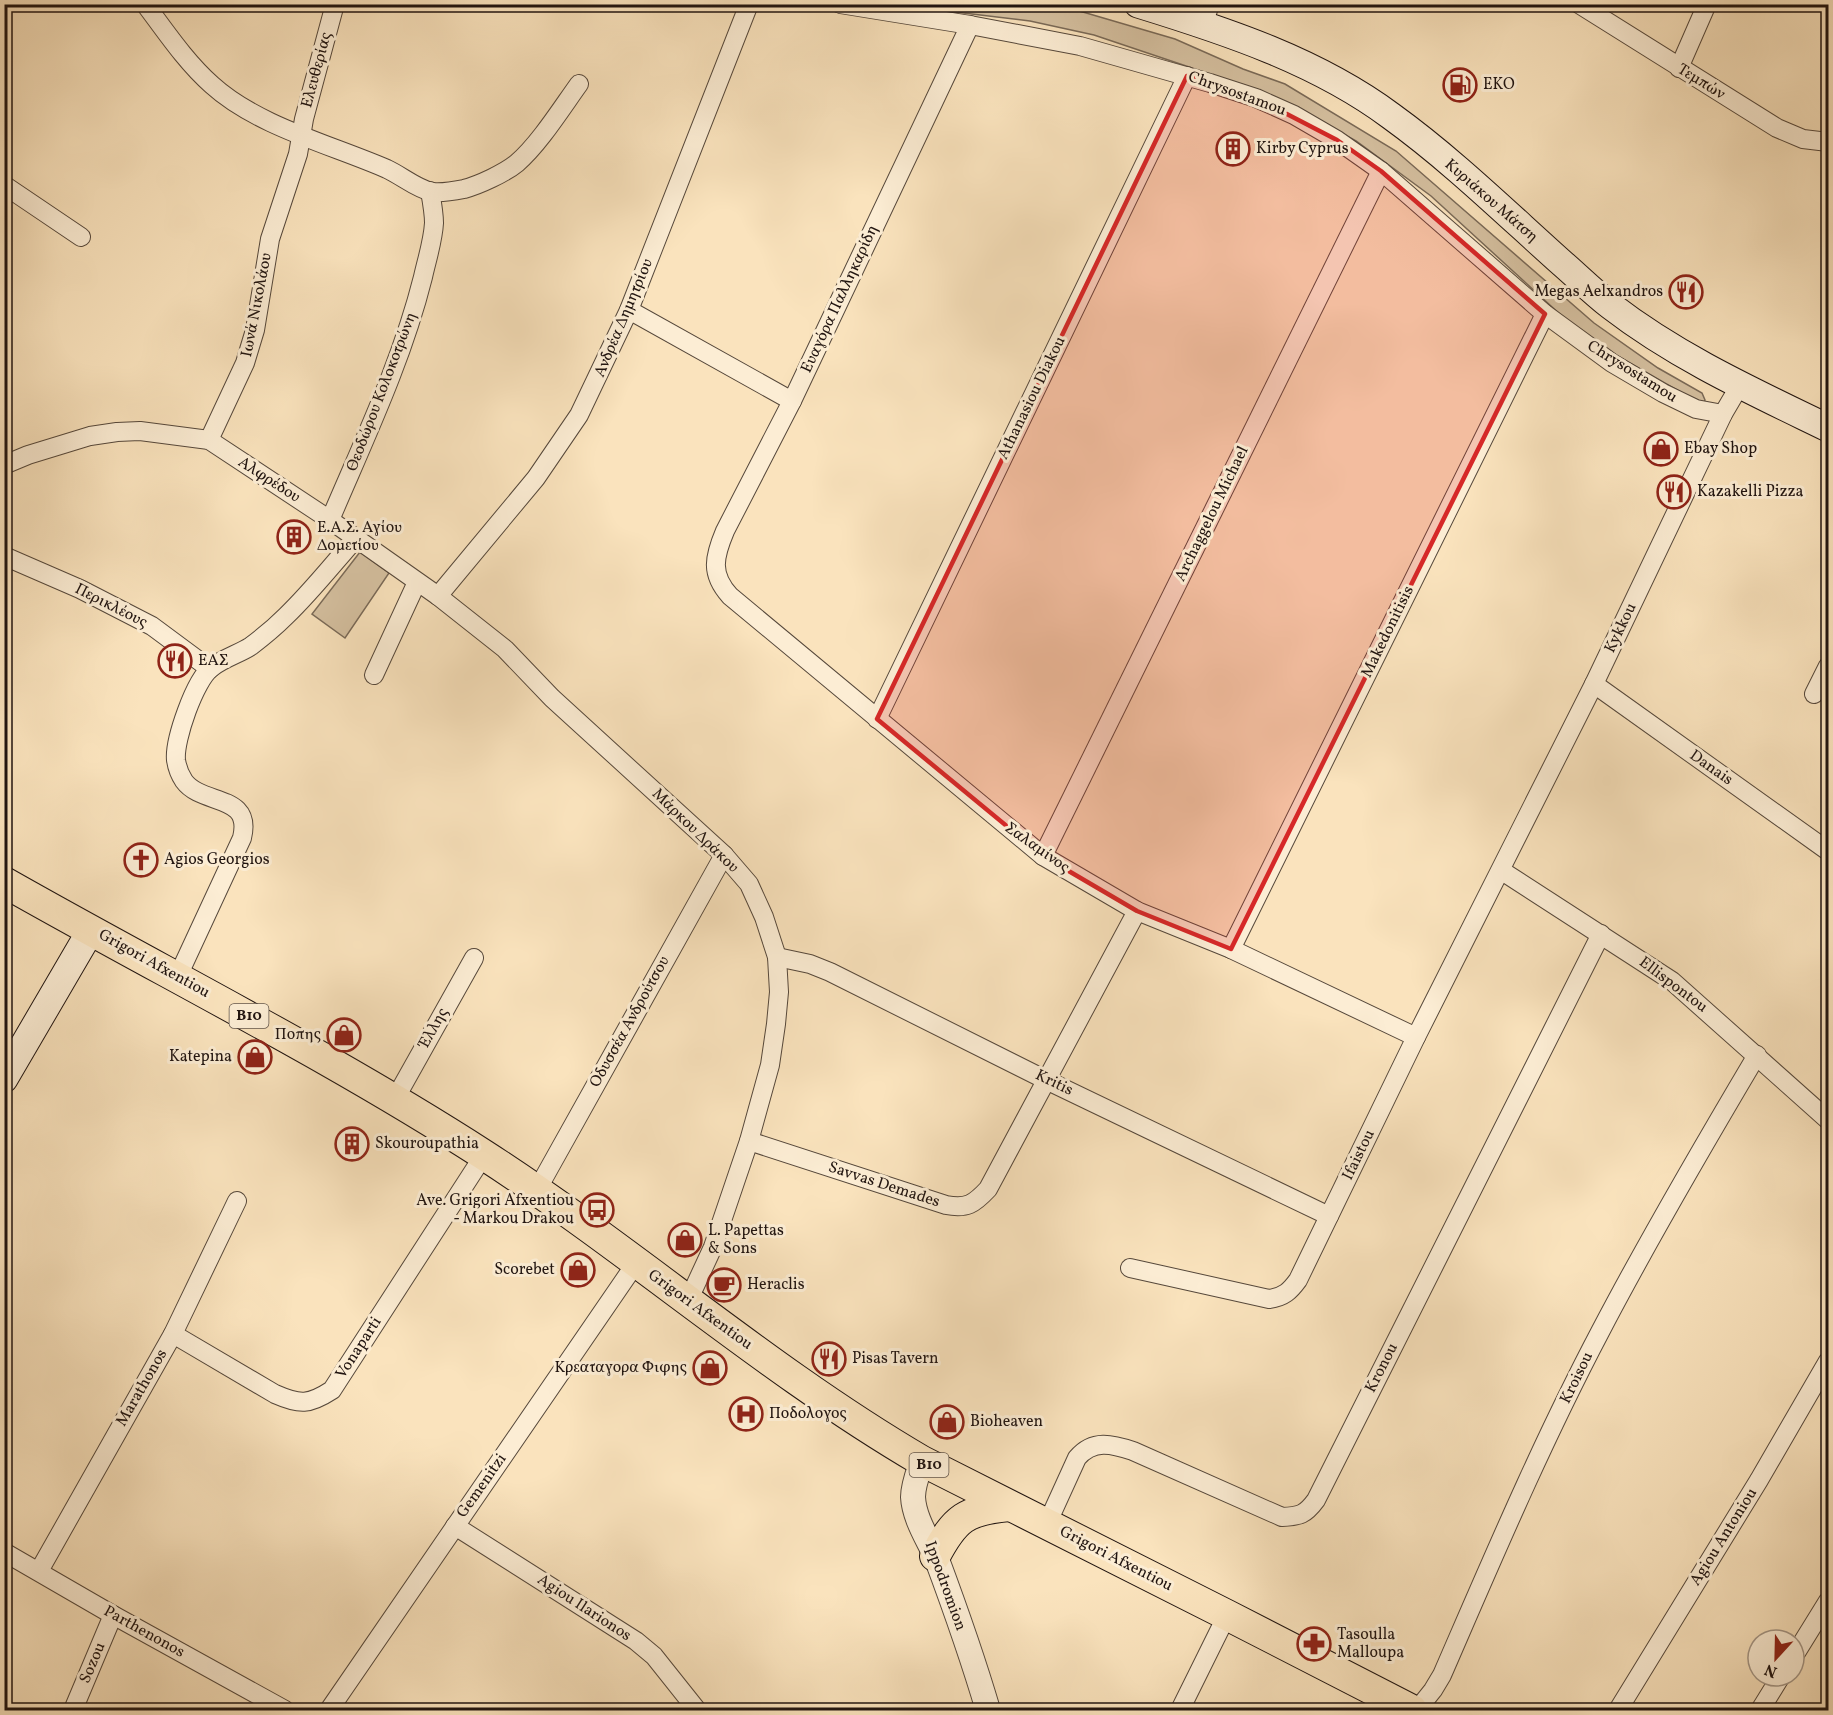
<svg xmlns="http://www.w3.org/2000/svg" width="1833" height="1715" font-family="Vollkorn,serif">
<rect width="100%" height="100%" fill="#fae3bd"/>
<filter id="stains"><feTurbulence type="fractalNoise" baseFrequency=".00333" numOctaves="4"/><feColorMatrix values="0 0 0 0 .2 0 0 0 0 .09 0 0 0 0 .02 0 0 0 .5 -.17"/></filter>
<radialGradient id="worn" r=".72"><stop offset=".6" stop-color="#630" stop-opacity="0"/><stop offset="1" stop-color="#630" stop-opacity=".3"/></radialGradient>
<!-- green -->
<g fill="#d5c0a0" stroke="#7a6a58" stroke-width="1.5">
<polygon points="918,5 1059,5 1175,39 1243,69 1285,84 1396,151 1594,323 1658,368 1702,393 1705,400 1703,405 1616,355 1563,317 1431,196 1356,141 1301,111 1198,70 1094,35 1030,21 955,12"/>
<polygon points="360,552 389,573 345,638 312,614"/>
</g>
<g fill="none" stroke-linecap="round" stroke-linejoin="round">
<defs>
<g id="minor">
<path d="M145 4C166 32 186 62 212 85 257 126 332 145 387 169 402 176 417 189 432 192 442 193 454 191 464 189 479 185 505 173 517 163 539 144 561 109 579 84"/>
<polyline points="840,4 970,25 1080,46 1210,83 1256,98 1294,115 1337,140 1381,171 1545,314 1612,363 1663,393 1696,409 1723,414"/>
<polyline points="1579,4 1777,128 1803,139 1828,142"/>
<path d="M970 25 792 401 725 531C714 557 710 574 730 596L1043 856 1137 911 1231 949 1416 1037"/>
<polyline points="1679,68 1707,4"/>
<polyline points="4,185 81,237"/>
<polyline points="629,310 792,401"/>
<polyline points="209,440 245,363 255,330 270,239 298,154 304,119 335,4"/>
<polyline points="4,465 28,455 90,436 117,432 140,431 209,440 330,520 438,596 505,649 552,698 724,855 749,884 764,917 777,957 779,992 776,1024 770,1065 749,1141 713,1247 688,1301"/>
<path d="M330 520C364 440 402 361 423 277 427 259 433 241 434 223 434 213 432 202 430 191"/>
<polyline points="4,556 80,589 152,626 210,669"/>
<polyline points="438,596 536,478 579,415 629,310 749,4"/>
<polyline points="374,675 417,582"/>
<polyline points="1594,684 1828,851"/>
<polyline points="1814,694 1828,666"/>
<polyline points="877,719 1187,76"/>
<polyline points="1043,856 1381,171"/>
<polyline points="1502,871 1672,981 1828,1120"/>
<polyline points="1231,949 1545,314"/>
<polyline points="777,957 810,964 830,972 1046,1080 1329,1216"/>
<path d="M178 976 242 838C253 793 202 806 184 781 180 775 177 767 176 760 174 740 195 680 211 668 223 658 239 654 251 646 263 637 276 626 286 616 311 592 333 564 356 538"/>
<polyline points="395,1099 474,958"/>
<path d="M749 1141 946 1205C967 1209 974 1204 988 1189L1137 911"/>
<polyline points="537,1190 724,855"/>
<path d="M1130 1268 1269 1299C1284 1297 1290 1291 1298 1280L1416 1037 1594 684 1723 414 1740 385"/>
<path d="M173 1334 275 1394C300 1405 309 1405 332 1390L484 1155"/>
<path d="M1047 1524 1077 1458C1093 1439 1112 1444 1133 1451L1282 1517C1300 1516 1305 1515 1316 1500L1601 934"/>
<polyline points="455,1526 636,1641 654,1656 697,1710"/>
<polyline points="4,1552 113,1615 285,1710"/>
<polyline points="39,1571 173,1334 237,1201"/>
<polyline points="1794,1656 1828,1601"/>
<polyline points="73,1710 113,1615"/>
<polyline points="329,1710 636,1263"/>
<polyline points="1180,1710 1227,1615"/>
<path d="M1417 1710 1433 1690 1442 1675C1492 1560 1541 1444 1600 1332 1649 1238 1703 1146 1757 1055"/>
<polyline points="1618,1710 1759,1480 1828,1361"/>
<polyline points="1760,1710 1781,1676"/>
</g>
<g id="tertiary">
<polyline points="1200,23 1207,4"/>
<path d="M922 1461C918 1473 913 1485 913 1497 914 1518 928 1539 936 1557 955 1608 973 1659 988 1710"/>
</g>
<g id="secondary">
<path d="M1138 4C1226 31 1317 61 1391 116 1452 160 1507 214 1563 264 1579 278 1594 293 1611 306 1677 357 1754 392 1828 428"/>
<polyline points="4,1079 91,930"/>
</g>
<g id="primary">
<path d="M4 882C164 973 329 1055 484 1155 634 1252 768 1371 922 1461L1227 1615 1412 1710"/>
<path d="M935 1556C955 1518 966 1510 1009 1506"/>
</g>
</defs>
<!-- minor casing -->
<use href="#minor" stroke="#56483b" stroke-width="20"/>
<!-- tertiary casing -->
<use href="#tertiary" stroke="#56483b" stroke-width="26"/>
<!-- secondary casing -->
<use href="#secondary" stroke="#201410" stroke-width="29"/>
<!-- primary casing -->
<use href="#primary" stroke="#201410" stroke-width="32"/>
<!-- minor -->
<use href="#minor" stroke="#fcedd4" stroke-width="18"/>
<!-- tertiary -->
<use href="#tertiary" stroke="#fcedd4" stroke-width="24"/>
<!-- secondary -->
<use href="#secondary" stroke="#fcedd4" stroke-width="27"/>
<!-- primary -->
<use href="#primary" stroke="#fae3bd" stroke-width="30"/>
</g>
<!-- marked area -->
<path fill="#d62828" fill-opacity="0.2" stroke="#d62828" stroke-width="4.5" stroke-linejoin="round" d="M1187 76 1256 98 1337 140 1381 171 1545 314 1231 949 1137 911 1043 856 877 719Z"/>
<!-- icons -->
<defs>
<symbol id="fuel-ring" viewBox="-11 -11 22 22"><circle r="9.5" fill="#fcedd4" stroke="#8f2418" stroke-width="1.5"/><path d="M-5.5-6h7V0h2V4h1.3V-2.5L3-4.5l.8-.8L6-3V5H2.5V1h-1V6h-7ZM-4.2-4.7v3.2H.2V-4.7Z" fill="#8f2418"/></symbol>
<symbol id="building-ring" viewBox="-11 -11 22 22"><circle r="9.5" fill="#fcedd4" stroke="#8f2418" stroke-width="1.5"/><path d="M-4-6H4V6H1V3H-1V6H-4ZM-2.5-4.3h1.7v1.8h-1.7ZM.8-4.3h1.7v1.8H.8ZM-2.5-1h1.7V.8h-1.7ZM.8-1h1.7V.8H.8Z" fill="#8f2418"/></symbol>
<symbol id="restaurant-ring" viewBox="-11 -11 22 22"><circle r="9.5" fill="#fcedd4" stroke="#8f2418" stroke-width="1.5"/><path d="M-5-6h1v4h1v-4h1v4h1v-4h1v5L-1.5 .5V6h-2V.5L-5-1ZM5-6V6H3V1.5H1.5Q1.5-4 5-6Z" fill="#8f2418"/></symbol>
<symbol id="shop-ring" viewBox="-11 -11 22 22"><circle r="9.5" fill="#fcedd4" stroke="#8f2418" stroke-width="1.5"/><path d="M-5-2.5h2.3a2.7 3.5 0 0 1 5.4 0H5L5.5 6h-11ZM-1.5-2.5h3a1.5 2.3 0 0 0-3 0Z" fill="#8f2418"/></symbol>
<symbol id="church-ring" viewBox="-11 -11 22 22"><circle r="9.5" fill="#fcedd4" stroke="#8f2418" stroke-width="1.5"/><path d="M-1.2-6h2.4v3.5h3.3v2.4h-3.3V6h-2.4V-.1h-3.3v-2.4h3.3Z" fill="#8f2418"/></symbol>
<symbol id="bus-ring" viewBox="-11 -11 22 22"><circle r="9.5" fill="#fcedd4" stroke="#8f2418" stroke-width="1.5"/><path d="M-5-6H5V4H4V6H2V4H-2V6H-4V4H-5ZM-3.5-4V0h7V-4ZM-3.5 1.2v1.5H-2V1.2ZM2 1.2v1.5H3.5V1.2Z" fill="#8f2418"/></symbol>
<symbol id="cafe-ring" viewBox="-11 -11 22 22"><circle r="9.5" fill="#fcedd4" stroke="#8f2418" stroke-width="1.5"/><path d="M-5.5-4.5H6V0H3Q3 3.5 0 3.5H-2.5Q-5.5 3.5-5.5 0ZM3-3.2v2h1.7v-2ZM-6 4.5H4V6H-6Z" fill="#8f2418"/></symbol>
<symbol id="hospital-ring" viewBox="-11 -11 22 22"><circle r="9.5" fill="#fcedd4" stroke="#8f2418" stroke-width="1.5"/><path d="M-5-5h3v3.5h4V-5h3V5h-3V1.5h-4V5h-3Z" fill="#8f2418"/></symbol>
<symbol id="pharmacy-ring" viewBox="-11 -11 22 22"><circle r="9.5" fill="#fcedd4" stroke="#8f2418" stroke-width="1.5"/><path d="M-2-6h4v4h4v4h-4v4h-4v-4h-4v-4h4Z" fill="#8f2418"/></symbol>
</defs>
<g fill-rule="evenodd">
<use href="#fuel-ring" x="1441" y="66" width="38" height="38"/>
<use href="#building-ring" x="1214" y="130" width="38" height="38"/>
<use href="#restaurant-ring" x="1667" y="273" width="38" height="38"/>
<use href="#shop-ring" x="1642" y="430" width="38" height="38"/>
<use href="#restaurant-ring" x="1655" y="473" width="38" height="38"/>
<use href="#building-ring" x="275" y="518" width="38" height="38"/>
<use href="#restaurant-ring" x="156" y="642" width="38" height="38"/>
<use href="#church-ring" x="122" y="841" width="38" height="38"/>
<use href="#shop-ring" x="325" y="1016" width="38" height="38"/>
<use href="#shop-ring" x="236" y="1038" width="38" height="38"/>
<use href="#building-ring" x="333" y="1125" width="38" height="38"/>
<use href="#bus-ring" x="578" y="1191" width="38" height="38"/>
<use href="#shop-ring" x="666" y="1221" width="38" height="38"/>
<use href="#shop-ring" x="559" y="1251" width="38" height="38"/>
<use href="#cafe-ring" x="705" y="1266" width="38" height="38"/>
<use href="#restaurant-ring" x="810" y="1340" width="38" height="38"/>
<use href="#shop-ring" x="691" y="1349" width="38" height="38"/>
<use href="#hospital-ring" x="727" y="1395" width="38" height="38"/>
<use href="#shop-ring" x="928" y="1403" width="38" height="38"/>
<use href="#pharmacy-ring" x="1295" y="1625" width="38" height="38"/>
</g>
<g text-anchor="middle" dominant-baseline="central" stroke-width="6" stroke-linejoin="round" paint-order="stroke">
<!-- shield labels -->
<g fill="#fcedd4" stroke="#62554b" stroke-width="1.5">
<rect x="229.5" y="1004" width="39" height="24" rx="4.5"/>
<rect x="909.5" y="1453" width="39" height="24" rx="4.5"/>
</g>
<g font-size="15" font-weight="bold" fill="#201410">
<text x="249" y="1016">B10</text>
<text x="929" y="1465">B10</text>
</g>
<!-- street labels -->
<g font-size="16" fill="#201410" stroke="#fcedd4">
<text transform="translate(317 70) rotate(-75)">Ελευθερίας</text>
<text transform="translate(1701 82) rotate(32)">Τεμπών</text>
<text transform="translate(1237 94) rotate(20)">Chrysostamou</text>
<text transform="translate(1491 201) rotate(41)">Κυριάκου Μάτση</text>
<text transform="translate(840 299) rotate(-65)">Ευαγόρα Παλληκαρίδη</text>
<text transform="translate(257 305) rotate(-79)">Ιωνά Νικολάου</text>
<text transform="translate(624 318) rotate(-67)">Ανδρέα Δημητρίου</text>
<text transform="translate(1632 372) rotate(32)">Chrysostamou</text>
<text transform="translate(382 392) rotate(-69)">Θεοδώρου Κολοκοτρώνη</text>
<text transform="translate(1032 398) rotate(-64)">Athanasiou Diakou</text>
<text transform="translate(269 480) rotate(33)">Αλφρέδου</text>
<text transform="translate(1212 514) rotate(-64)">Archaggelou Michael</text>
<text transform="translate(111 606) rotate(27)">Περικλέους</text>
<text transform="translate(1621 628) rotate(-64)">Kykkou</text>
<text transform="translate(1388 632) rotate(-64)">Makedonitisis</text>
<text transform="translate(1711 768) rotate(35)">Danais</text>
<text transform="translate(695 831) rotate(44)">Μάρκου Δράκου</text>
<text transform="translate(1037 848) rotate(35)">Σαλαμίνος</text>
<text transform="translate(154 964) rotate(29)">Grigori Afxentiou</text>
<text transform="translate(1673 985) rotate(37)">Ellispontou</text>
<text transform="translate(630 1022) rotate(-61)">Οδυσσέα Ανδρούτσου</text>
<text transform="translate(434 1028) rotate(-61)">Έλλης</text>
<text transform="translate(1054 1083) rotate(26)">Kritis</text>
<text transform="translate(1359 1155) rotate(-64)">Ifaistou</text>
<text transform="translate(884 1185) rotate(18)">Savvas Demades</text>
<text transform="translate(700 1310) rotate(36)">Grigori Afxentiou</text>
<text transform="translate(359 1348) rotate(-57)">Vonaparti</text>
<text transform="translate(1382 1368) rotate(-63)">Kronou</text>
<text transform="translate(1577 1378) rotate(-64)">Kroisou</text>
<text transform="translate(142 1388) rotate(-60)">Marathonos</text>
<text transform="translate(482 1486) rotate(-55)">Gemenitzi</text>
<text transform="translate(1724 1537) rotate(-58)">Agiou Antoniou</text>
<text transform="translate(1116 1559) rotate(27)">Grigori Afxentiou</text>
<text transform="translate(945 1586) rotate(70)">Ippodromion</text>
<text transform="translate(584 1608) rotate(33)">Agiou Ilarionos</text>
<text transform="translate(144 1632) rotate(29)">Parthenonos</text>
<text transform="translate(93 1663) rotate(-67)">Sozou</text>
</g>
<!-- poi labels -->
<g font-size="16" fill="#201410" stroke="#fcedd4" text-anchor="start">
<text x="1483" y="85">EKO</text>
<text x="1256" y="149">Kirby Cyprus</text>
<text x="1663" y="292" text-anchor="end">Megas Aelxandros</text>
<text x="1684" y="449">Ebay Shop</text>
<text x="1697" y="492">Kazakelli Pizza</text>
<text x="317" y="528">Ε.Α.Σ. Αγίου<tspan x="317" dy="18">Δομετίου</tspan></text>
<text x="198" y="661">ΕΑΣ</text>
<text x="164" y="860">Agios Georgios</text>
<text x="321" y="1035" text-anchor="end">Ποπης</text>
<text x="232" y="1057" text-anchor="end">Katepina</text>
<text x="375" y="1144">Skouroupathia</text>
<text x="574" y="1201" text-anchor="end">Ave. Grigori Afxentiou<tspan x="574" dy="18">- Markou Drakou</tspan></text>
<text x="708" y="1231">L. Papettas<tspan x="708" dy="18">&amp; Sons</tspan></text>
<text x="555" y="1270" text-anchor="end">Scorebet</text>
<text x="747" y="1285">Heraclis</text>
<text x="852" y="1359">Pisas Tavern</text>
<text x="687" y="1368" text-anchor="end">Κρεαταγορα Φιφης</text>
<text x="769" y="1414">Ποδολογος</text>
<text x="970" y="1422">Bioheaven</text>
<text x="1337" y="1635">Tasoulla<tspan x="1337" dy="18">Malloupa</tspan></text>
</g>
</g>
<!-- margin -->
<rect width="1833" height="1715" fill="none" stroke="#fae3bd" stroke-width="24"/>
<rect x="6" y="6" width="1821" height="1703" fill="none" stroke="#201410" stroke-width="3"/>
<rect x="12" y="12" width="1809" height="1691" fill="none" stroke="#201410" stroke-width="1.5"/>
<!-- north arrow -->
<g transform="translate(1776 1658) rotate(202)"><circle r="28" fill="#fcedd4" stroke="#a49686" stroke-width="1.5"/>
<path d="M0-4.5L10 22L0 15L-10 22Z" fill="#8f2418"/>
<text y="-9" font-size="16" font-weight="bold" text-anchor="middle" fill="#201410">N</text>
</g>
<rect width="100%" height="100%" filter="url(#stains)"/>
<rect width="100%" height="100%" fill="url(#worn)"/>
</svg>
